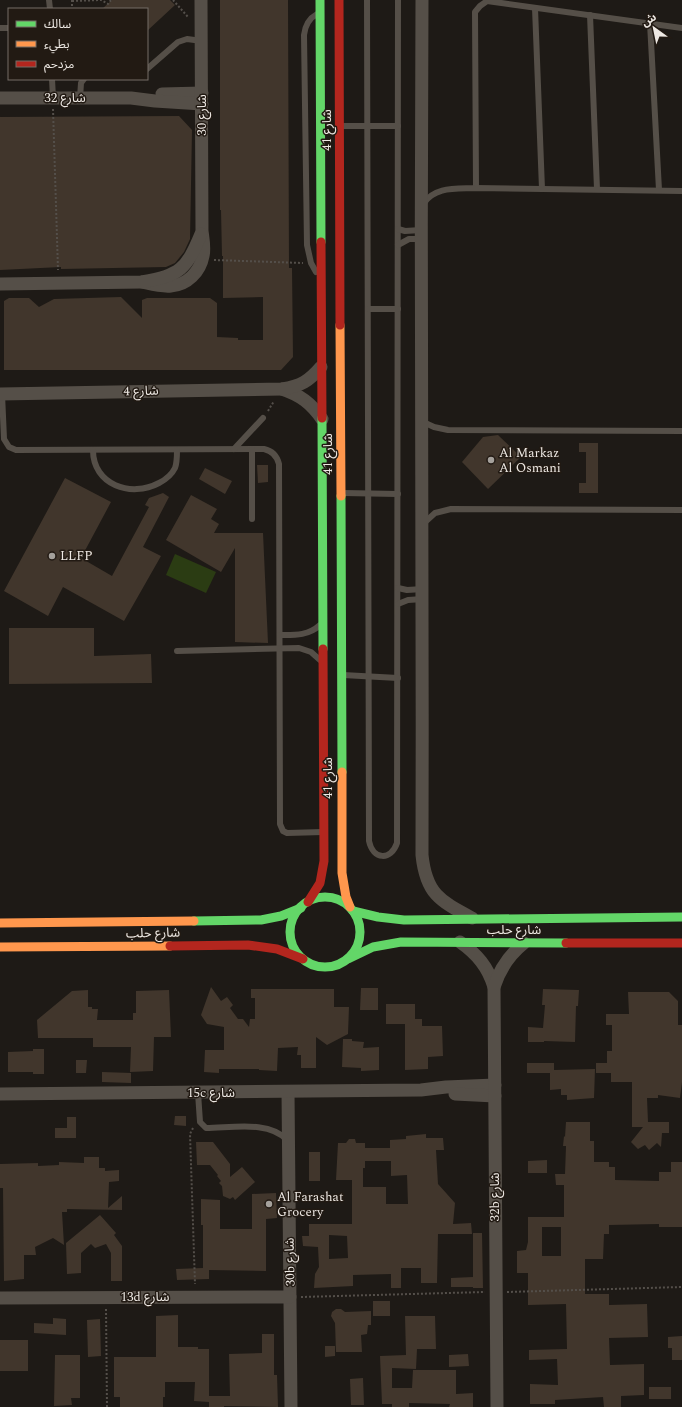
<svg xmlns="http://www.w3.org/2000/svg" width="682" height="1407" font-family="Spectral,'Noto Sans Arabic',serif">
<rect width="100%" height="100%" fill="#1e1a16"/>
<!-- green -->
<polygon fill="#2b3c13" points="175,554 216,572 206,593 166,575"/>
<!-- building -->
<g fill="#41362c" fill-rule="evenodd">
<polygon points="112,0 170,0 175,5 147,31 147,9 102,9"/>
<polygon points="220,0 288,0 289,268 292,268 293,357 281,370 4,370 4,301 9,298 29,298 39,307 54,299 121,297 142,318 142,300 147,298 210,298 217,303 217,337 238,338 238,340 263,340 263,297 223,298 223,256 222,256 221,210 220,210"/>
<polygon points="179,116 192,130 190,239 184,252 175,263 166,267 61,269 61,267 0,270 0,117"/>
<polygon points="498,435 521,457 488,489 462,462 483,437"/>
<polygon points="579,443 598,443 598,493 579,493 579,483 586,483 586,452 579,452"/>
<polygon points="257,465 268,465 268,482 258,483"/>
<polygon points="205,468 232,481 225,494 199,479"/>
<polygon points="65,478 111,502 81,558 112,576 149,507 145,505 149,498 163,493 169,497 143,547 161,556 124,621 63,587 48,616 4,591"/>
<polygon points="191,495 217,509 211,519 219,524 214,533 263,533 268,643 235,642 235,548 221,572 166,540"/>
<polygon points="9,628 94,628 94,656 151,654 152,683 9,684"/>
<polygon points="211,987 221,1001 227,997 233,1005 230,1008 238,1019 243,1019 249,1027 250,1019 255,1019 255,998 251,998 251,989 334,989 334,1007 349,1007 348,1034 327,1045 316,1037 316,1068 301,1068 301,1055 297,1055 298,1047 278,1048 277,1071 259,1070 259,1069 219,1069 219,1073 204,1072 205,1050 224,1050 224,1027 207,1024 201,1015"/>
<polygon points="361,988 378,988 378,1010 360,1010"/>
<polygon points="543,989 579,990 578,1006 576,1006 575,1042 544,1041 544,1042 528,1042 528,1027 543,1028 545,1005 542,1005"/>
<polygon points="88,990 88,1007 92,1007 92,1009 98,1009 97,1020 133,1020 133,1013 136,1013 136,991 169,990 171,1037 154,1037 153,1071 130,1072 131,1047 93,1047 93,1038 38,1038 37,1020 72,991"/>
<polygon points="628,992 669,992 678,1001 678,1025 682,1025 682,1082 680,1098 658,1095 658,1098 647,1098 648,1122 669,1122 669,1133 662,1133 661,1147 657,1143 649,1150 645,1145 638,1149 631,1142 643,1127 632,1127 632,1082 611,1082 611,1073 596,1073 596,1063 607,1063 607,1051 612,1051 612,1025 606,1025 606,1014 629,1014"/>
<polygon points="386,1004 415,1004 415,1019 422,1019 422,1026 442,1026 443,1056 428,1057 428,1069 405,1070 405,1024 386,1024"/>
<polygon points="343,1039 352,1039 352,1041 364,1042 363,1048 379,1047 379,1070 361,1071 361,1068 342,1067"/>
<polygon points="33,1049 44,1049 44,1074 33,1074 33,1072 8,1072 8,1052 33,1051"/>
<polygon points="76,1060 87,1060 86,1073 76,1073"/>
<polygon points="527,1063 554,1063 554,1070 595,1069 594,1098 567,1100 567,1095 561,1095 561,1089 550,1090 550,1073 527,1073"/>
<polygon points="102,1072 131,1073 131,1083 102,1082"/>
<polygon points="175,1116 186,1116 186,1126 174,1125"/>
<polygon points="67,1117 76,1117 76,1138 55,1138 55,1128 67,1128"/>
<path d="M566 1122H590V1141H594V1162H609V1167H615V1180L659 1181V1172H671V1162H682V1227H659V1224L609 1225V1234H604L603 1259H585V1294H609V1305L647 1304 648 1337 609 1338 610 1365 644 1364V1395L621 1396V1407H604L603 1397 555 1400V1404H530V1384L558 1385 557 1359 529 1360V1350L567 1349 566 1304 528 1305V1273H517V1251L526 1250 528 1242V1217H564V1185H556L555 1174H565L566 1146H563L564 1136 565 1137ZM542 1227H561V1256H542Z"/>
<path d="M426 1134V1138H443L444 1150H436L438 1184 455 1203 453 1224 471 1223 472 1234H438L437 1283H421V1268H401V1288H391V1274L353 1275V1286L314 1288 315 1274 319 1267 318 1247 303 1246 302 1236H309V1224H352V1180H336L338 1143H346L349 1139H355L356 1143H365V1148H390V1140L406 1139V1136ZM365 1161H391V1176L407 1175 408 1204H386V1187H363V1168H365ZM329 1235 347 1236 348 1258 329 1259Z"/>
<polygon points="196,1142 213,1142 230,1164 230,1177 242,1167 255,1182 235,1200 233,1197 230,1199 223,1196 222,1186 219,1183 221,1181 217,1176 218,1175 210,1165 197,1165"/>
<rect x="309" y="1152" width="11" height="29"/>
<polygon points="84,1157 99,1157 99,1168 105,1168 105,1171 119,1170 119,1181 109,1182 108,1208 122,1196 122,1210 67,1209 67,1212 62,1212 64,1245 53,1238 35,1247 36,1255 24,1255 24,1279 4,1281 3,1188 0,1188 0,1164 38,1163 38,1166 59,1165 59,1162 84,1163"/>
<polygon points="547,1160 547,1173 528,1173 528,1161"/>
<polygon points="276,1193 277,1218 266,1219 266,1271 209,1270 209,1279 177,1280 176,1269 203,1268 203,1225 201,1225 201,1199 220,1200 220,1229 252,1229 252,1194"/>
<polygon points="100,1215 116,1233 114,1235 122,1246 122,1281 111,1281 111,1253 106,1244 95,1248 91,1244 81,1253 81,1273 67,1274 66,1243"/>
<polygon points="473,1233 482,1233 483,1288 473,1288 473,1287 451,1287 451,1278 473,1277"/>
<rect x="373" y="1301" width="17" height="15"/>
<polygon points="336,1309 341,1309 345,1312 371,1311 371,1325 368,1325 367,1334 361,1335 362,1352 336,1352 335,1323 331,1316 332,1312"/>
<polygon points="178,1315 178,1347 198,1347 198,1349 209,1349 209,1396 230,1396 229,1354 262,1353 262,1334 274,1334 274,1375 277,1375 278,1407 224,1406 224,1407 209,1407 209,1402 194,1401 195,1382 165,1382 165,1397 163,1397 163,1407 120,1407 120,1397 114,1397 114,1357 156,1357 156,1316"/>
<polygon points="405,1316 435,1316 436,1349 417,1349 416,1369 392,1368 392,1388 412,1388 413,1370 456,1370 456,1394 473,1393 473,1407 449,1407 450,1404 409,1403 409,1407 392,1407 392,1404 382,1404 380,1356 406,1355"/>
<polygon points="53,1318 66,1319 66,1335 34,1333 34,1323 53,1324"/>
<polygon points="100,1319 101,1356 88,1357 87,1320"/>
<polygon points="682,1336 682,1360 672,1360 672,1348 668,1348 668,1337"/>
<rect x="0" y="1340" width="28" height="31"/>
<polygon points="325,1346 335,1346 335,1356 325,1357"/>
<polygon points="468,1354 469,1366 449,1367 449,1355"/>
<polygon points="55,1355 80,1355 80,1398 71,1398 72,1405 54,1406"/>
<polygon points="363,1378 364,1405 351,1405 350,1379"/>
<rect x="649" y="1387" width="22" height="12"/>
</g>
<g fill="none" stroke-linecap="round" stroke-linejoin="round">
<!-- path -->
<g stroke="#544f4a" stroke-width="2" stroke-dasharray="2 2" stroke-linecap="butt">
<polyline points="72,0 72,9"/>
<polyline points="173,0 188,17"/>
<polyline points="72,1 101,0 108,4 111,0"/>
<polyline points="53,109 58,270"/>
<polyline points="214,260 303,263"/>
<polyline points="268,411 274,401"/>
<polyline points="193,1128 190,1134 195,1284"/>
<polyline points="507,1292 682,1287"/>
<polyline points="301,1297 485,1292"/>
<polyline points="106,1309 107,1407"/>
</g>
<!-- lane -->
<g stroke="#554f48" stroke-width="6">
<polyline points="49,0 50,9"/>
<path d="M367 0 369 841C373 860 391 861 397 843L398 0"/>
<polyline points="535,8 542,189"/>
<polyline points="590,15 597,189"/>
<polyline points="650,23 659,190"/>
<polyline points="0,28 9,28"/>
<polyline points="147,69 178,42 187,39 202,41"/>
<polyline points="52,79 53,98"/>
<polyline points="80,98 81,83 84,79"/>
<polyline points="341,126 398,126"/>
<polyline points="476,188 475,12 480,6 487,1 682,28"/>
<path d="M423 204C435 186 456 189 476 188L682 191"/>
<polyline points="398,229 405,231 421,230"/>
<polyline points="398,245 409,239 421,239"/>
<path d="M316 272 311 263 307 245 304 35C305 26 308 19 317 14"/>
<polyline points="368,309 398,309"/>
<path d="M2 394 4 439 9 447 16 450 264 449C273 451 277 456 279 464L280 824 283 831 287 833 323 832"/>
<polyline points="421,421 434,427 448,430 682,431"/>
<polyline points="234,449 263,418"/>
<polyline points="252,449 252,519"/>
<path d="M93 450C93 485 131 498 159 483 165 480 172 474 175 468 177 463 177 455 177 450"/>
<polyline points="343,493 398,494"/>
<polyline points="424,523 435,513 451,509 682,510"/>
<polyline points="398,588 407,590 423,589"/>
<polyline points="398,604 408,600 423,599"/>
<path d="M280 635C294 635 308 636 320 625"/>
<polyline points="177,651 299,648 311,652 320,660"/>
<polyline points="343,675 398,678"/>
<path d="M198 1093 200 1122 206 1128C231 1128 269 1120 287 1140"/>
</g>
<!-- street -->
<g stroke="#554f48" stroke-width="13">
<path d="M422 0C420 285 423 570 422 855 426 894 440 901 472 918"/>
<polyline points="162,94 202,93"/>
<polyline points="0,98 131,98 155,101 202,104"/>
<path d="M142 282C151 284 161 287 171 286 187 285 200 272 203 256 205 248 203 239 202 231L201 0"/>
<path d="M0 284 142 282C180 275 186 270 201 234"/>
<path d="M282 389C300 395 311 403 322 419"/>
<path d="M0 394 282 389C301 386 309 381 321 367"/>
<path d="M460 942C477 954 488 967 494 987"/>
<polyline points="288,1092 291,1407"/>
<polyline points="0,1094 421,1090 446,1087 495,1085"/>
<polyline points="455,1094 495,1096"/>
<polyline points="0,1298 290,1297"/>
<path d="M497 1407 494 987C500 968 509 955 524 943"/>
</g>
<!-- fast -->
<g stroke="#63d668" stroke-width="9">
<polyline points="320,0 321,242"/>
<polyline points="322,418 323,649"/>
<polyline points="341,496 342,772"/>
<circle cx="325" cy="932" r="35"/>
<polyline points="353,911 378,917 404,920 682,917"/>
<polyline points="194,921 261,920 281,916 301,908"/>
<polyline points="348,959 373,947 401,942 566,943"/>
</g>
<!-- slow -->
<g stroke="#ff974d" stroke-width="9">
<polyline points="340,325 341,496"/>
<polyline points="342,772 342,873 346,897 350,907"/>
<polyline points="0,923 194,921"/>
<polyline points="0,947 170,946"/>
</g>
<!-- jam -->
<g stroke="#b3261e" stroke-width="9">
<polyline points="339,0 340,325"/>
<polyline points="321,242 322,418"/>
<polyline points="308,902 320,883 324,861 323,649"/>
<polyline points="566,943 682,943"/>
<polyline points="170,946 248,945 277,949 303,959"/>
</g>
</g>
<!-- markers -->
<g fill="#a5a19c" stroke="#221a13" stroke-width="1.5">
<circle cx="491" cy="460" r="4"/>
<circle cx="52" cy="556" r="4"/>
<circle cx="269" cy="1204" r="4"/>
</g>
<g text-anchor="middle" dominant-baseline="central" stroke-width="3" stroke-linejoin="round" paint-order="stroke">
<!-- street labels -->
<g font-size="13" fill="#eee9e4" stroke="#221a13">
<text x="65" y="98">شارع 32</text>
<text transform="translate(202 115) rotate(-90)">شارع 30</text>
<text transform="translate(327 130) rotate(-90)">شارع 41</text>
<text transform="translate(141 391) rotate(-1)">شارع 4</text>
<text transform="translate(328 454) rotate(-90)">شارع 41</text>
<text transform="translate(328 778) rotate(-90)">شارع 41</text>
<text x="514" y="930">شارع حلب</text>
<text transform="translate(153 933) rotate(-1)">شارع حلب</text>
<text x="211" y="1093">15c شارع</text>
<text transform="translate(495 1197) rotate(-90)">32b شارع</text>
<text transform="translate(290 1262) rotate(-91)">30b شارع</text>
<text x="145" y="1297">13d شارع</text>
</g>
<!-- poi labels -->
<g font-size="13" fill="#eee9e4" stroke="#221a13" text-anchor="start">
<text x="499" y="453">Al Markaz<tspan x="499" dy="15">Al Osmani</tspan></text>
<text x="60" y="556">LLFP</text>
<text x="277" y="1197">Al Farashat<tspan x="277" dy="15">Grocery</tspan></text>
</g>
</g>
<!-- legend -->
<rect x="8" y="8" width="140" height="72" fill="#221a13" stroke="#746d67"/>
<rect x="16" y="21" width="20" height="6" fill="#63d668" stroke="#746d67"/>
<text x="44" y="28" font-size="12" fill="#eee9e4">سالك</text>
<rect x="16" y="41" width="20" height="6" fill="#ff974d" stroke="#746d67"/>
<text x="44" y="48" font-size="12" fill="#eee9e4">بطيء</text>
<rect x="16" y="61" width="20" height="6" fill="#b3261e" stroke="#746d67"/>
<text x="44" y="68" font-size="12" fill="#eee9e4">مزدحم</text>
<!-- north arrow -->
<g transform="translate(654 28) rotate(327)" stroke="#221a13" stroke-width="3" paint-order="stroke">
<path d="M0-3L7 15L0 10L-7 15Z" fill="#eee9e4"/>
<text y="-6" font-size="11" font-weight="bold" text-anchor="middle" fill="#eee9e4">ش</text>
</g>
</svg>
